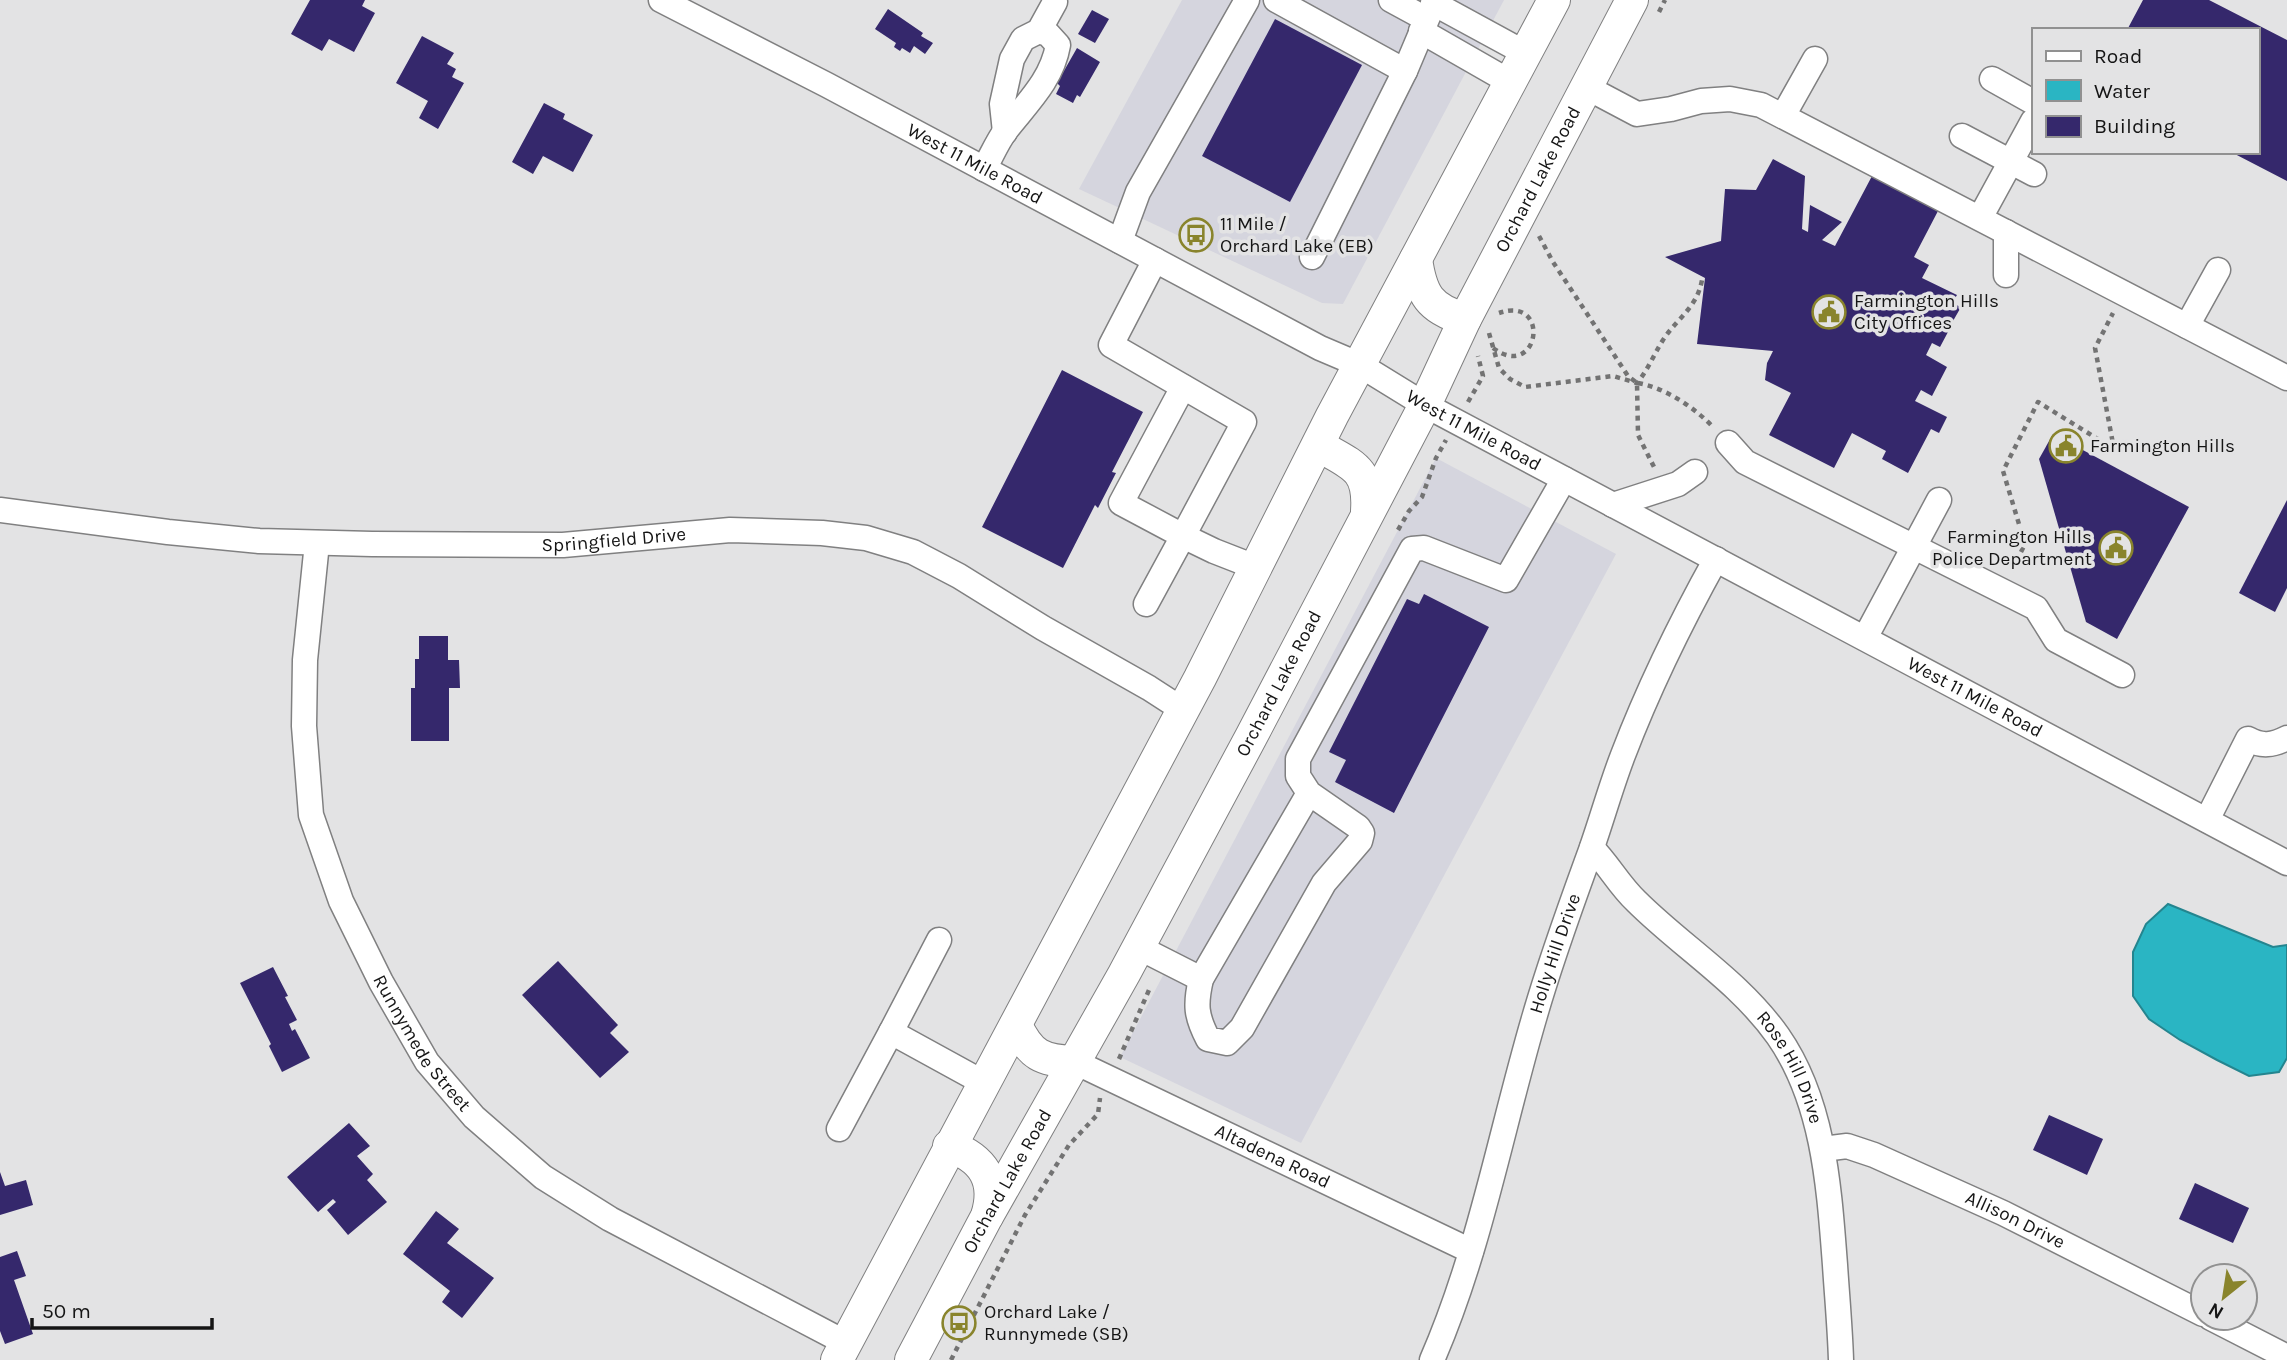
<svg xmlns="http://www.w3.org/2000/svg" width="2287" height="1360" font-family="Karla,sans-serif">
<rect width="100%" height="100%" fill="#e3e3e4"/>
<!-- built -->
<g fill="#d5d5de">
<polygon points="1182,0 1504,0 1343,304 1322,303 1079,189"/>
<polygon points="1436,458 1616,554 1301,1143 1120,1057"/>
</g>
<!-- water -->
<polygon fill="#2ab5c3" stroke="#24858f" stroke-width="2" points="2168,904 2273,947 2287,945 2287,1058 2279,1072 2249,1076 2217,1060 2180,1040 2149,1019 2133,996 2133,952 2146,924"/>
<!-- building -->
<g fill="#35286c">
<polygon points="310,0 365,0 362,6 375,13 354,52 329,39 322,51 291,34"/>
<polygon points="2143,0 2209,0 2287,40 2287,181 2231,152 2257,152 2257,30 2127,30"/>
<polygon points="888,9 923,33 921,36 933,43 925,54 914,46 910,53 902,48 900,51 894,47 896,43 875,29"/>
<polygon points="1092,10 1109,19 1095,43 1078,34"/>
<polygon points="1275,19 1362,65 1290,202 1202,156"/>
<polygon points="422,36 454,53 447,64 456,69 452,77 464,83 438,129 419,118 428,101 396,83"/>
<polygon points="1077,48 1100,62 1080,97 1077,95 1073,103 1056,94 1060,86 1057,83"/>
<polygon points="544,103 565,114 563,119 593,135 573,172 543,156 533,174 512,162"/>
<polygon points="1773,159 1805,176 1802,229 1808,232 1810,205 1842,222 1822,240 1835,246 1872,176 1938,211 1914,257 1929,265 1922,278 1957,295 1952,303 1961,307 1953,321 1945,317 1940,328 1948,332 1940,347 1932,343 1926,355 1947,367 1932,396 1921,390 1915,401 1947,417 1939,433 1931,429 1908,473 1882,459 1886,451 1852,433 1834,468 1769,435 1791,393 1765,380 1767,363 1773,351 1697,344 1705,278 1665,257 1721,241 1725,189 1756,190"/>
<polygon points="1062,370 1143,412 1112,472 1116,473 1098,508 1095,505 1063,568 982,527"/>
<polygon points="2053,434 2189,507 2117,639 2086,622 2039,459"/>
<polygon points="2287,500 2287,588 2275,612 2239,593"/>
<polygon points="1424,594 1489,627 1394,813 1335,782 1346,760 1329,752 1407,599 1419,604"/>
<polygon points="419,636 448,636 448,660 459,660 460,688 449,688 449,741 411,741 411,688 415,688 415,659 419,659"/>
<polygon points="558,961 618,1025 610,1033 629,1052 600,1078 522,995"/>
<polygon points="273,967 288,996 285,997 297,1020 289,1024 292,1031 295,1029 310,1058 282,1072 269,1046 271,1044 240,983"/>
<polygon points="2049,1115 2103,1139 2087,1175 2033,1150"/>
<polygon points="349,1123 370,1146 357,1156 373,1174 367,1180 387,1202 348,1235 327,1210 336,1202 333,1199 318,1212 287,1177"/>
<polygon points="0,1172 5,1186 26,1180 33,1205 0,1215"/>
<polygon points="2195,1183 2249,1208 2233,1243 2179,1219"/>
<polygon points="436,1211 459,1229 447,1243 494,1278 462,1318 442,1302 450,1291 403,1254"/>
<polygon points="17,1251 26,1276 14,1280 33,1334 5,1344 0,1331 0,1257"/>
</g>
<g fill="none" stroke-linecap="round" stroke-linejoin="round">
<defs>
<g id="minor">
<path id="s1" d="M661 0 827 85 1320 348 1360 365 1425 405 2287 863"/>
<polyline points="1276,0 1405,71"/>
<polyline points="1391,0 1426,19"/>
<polyline points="1433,3 1525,53"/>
<polyline points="1421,31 1510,82"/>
<polyline points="1992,79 2033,102"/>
<polyline points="1586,87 1637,114 1671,109 1701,101 1730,99 1761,105 2287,378"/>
<polyline points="1783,116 1815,59"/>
<polyline points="1005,132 1002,104 1012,59 1023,39 1039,31 1055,2"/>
<polyline points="1962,136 2034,174"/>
<path d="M984 169C991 157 997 142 1006 130 1027 103 1052 80 1058 45L1048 34 1039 31"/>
<polyline points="1980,218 2033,121"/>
<polyline points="2006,232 2006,275"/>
<polyline points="1120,241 1138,192 1247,0"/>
<polyline points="1312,257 1405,71 1435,0"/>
<polyline points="1155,260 1111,345 1244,422 1183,536 1214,551 1255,567"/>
<polyline points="2187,326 2218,270"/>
<polyline points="1728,443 1745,462 2036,608 2056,640 2122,675"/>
<polyline points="1613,505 1678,484 1695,472"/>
<path id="s2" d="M0 510 168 532 259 541 372 544 563 545 730 530 822 533 866 538 913 552 959 576 1043 628 1149 688 1183 710"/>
<path id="s3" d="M317 543 305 660 304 726 311 815 341 901 381 982 427 1062 474 1117 543 1177 610 1219 846 1343"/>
<polyline points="1146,604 1183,536 1121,503 1183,387"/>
<polyline points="1865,638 1939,500"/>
<path d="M1309 793 1201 979C1195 1005 1196 1016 1208 1039L1227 1043 1242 1028 1324 883 1360 841 1362 833 1358 827 1309 793 1298 776V759L1412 549 1424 548 1506 580 1564 479"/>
<path d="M2207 820 2248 739C2262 747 2273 745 2287 738"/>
<path id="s4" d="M1592 848C1608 864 1619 885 1636 901 1682 947 1739 981 1778 1036 1824 1102 1829 1187 1835 1265 1837 1296 1840 1328 1841 1360"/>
<polyline points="939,940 891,1032 984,1083"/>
<polyline points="1138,947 1201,979"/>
<path id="s5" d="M1075 1062 1471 1251"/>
<polyline points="839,1129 891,1032"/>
<path id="s6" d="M1823 1149 1847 1146 1874 1155 2003 1213 2203 1314"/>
<polyline points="2211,1318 2287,1357"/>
<path id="s7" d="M1432 1360C1480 1250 1501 1130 1535 1015 1551 959 1571 905 1591 850 1602 819 1611 786 1623 755 1649 687 1681 622 1716 559"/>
</g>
<g id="major">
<path d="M1416 259C1421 294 1429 309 1465 319"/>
<path d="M1318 445C1351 465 1370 467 1367 511"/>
<path d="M1016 1025C1030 1055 1042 1061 1075 1062"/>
<path d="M949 1146C983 1158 998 1180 987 1216"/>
<polyline points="837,1360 1200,678 1332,416 1554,0"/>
<path id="s8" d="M911 1360 985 1220 1124 974 1251 737 1425 405 1465 319 1632 0"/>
</g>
</defs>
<!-- minor casing -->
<use href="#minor" stroke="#808081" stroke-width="27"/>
<!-- major casing -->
<use href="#major" stroke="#808081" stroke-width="34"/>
<!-- path -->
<g stroke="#737373" stroke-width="4.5" stroke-dasharray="5 5" stroke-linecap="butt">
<polyline points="1659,12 1665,0"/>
<polyline points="1539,236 1553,262 1628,376 1637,383 1638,435 1655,469"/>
<path d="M1489 333 1499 368 1510 379 1525 387 1613 376 1637 383C1648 370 1654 354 1663 340 1677 318 1697 308 1702 280"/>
<path d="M1493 348C1539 382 1552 295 1499 313"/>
<path d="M1638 383C1666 388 1695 408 1714 428"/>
<polyline points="1468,402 1483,376 1478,356"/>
<polyline points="1398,530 1409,511 1422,497 1436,458 1446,440"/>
<polyline points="2021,552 2025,544 2003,471 2038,402 2114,449 2095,348 2113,313"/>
<polyline points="1119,1059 1149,990"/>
<polyline points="951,1360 1025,1215 1069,1145 1098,1114 1100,1098"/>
</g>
<!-- minor -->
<use href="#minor" stroke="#fff" stroke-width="24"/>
<!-- major -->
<use href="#major" stroke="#fff" stroke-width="32"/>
</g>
<!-- icons -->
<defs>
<symbol id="bus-ring" viewBox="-11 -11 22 22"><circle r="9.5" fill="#e3e3e4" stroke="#89842c" stroke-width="1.5"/><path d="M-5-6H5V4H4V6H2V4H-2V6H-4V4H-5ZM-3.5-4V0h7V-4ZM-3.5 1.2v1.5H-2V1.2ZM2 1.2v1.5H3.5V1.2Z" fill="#89842c"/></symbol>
<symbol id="civic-ring" viewBox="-11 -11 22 22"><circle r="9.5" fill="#e3e3e4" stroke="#89842c" stroke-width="1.5"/><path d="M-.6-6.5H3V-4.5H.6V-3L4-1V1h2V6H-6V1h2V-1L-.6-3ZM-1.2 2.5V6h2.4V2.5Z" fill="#89842c"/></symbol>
</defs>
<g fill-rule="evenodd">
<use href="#bus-ring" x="1177" y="216" width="38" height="38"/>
<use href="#civic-ring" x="1810" y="293" width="38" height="38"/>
<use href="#civic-ring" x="2047" y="427" width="38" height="38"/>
<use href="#civic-ring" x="2097" y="529" width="38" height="38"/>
<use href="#bus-ring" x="940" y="1304" width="38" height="38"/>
</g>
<g text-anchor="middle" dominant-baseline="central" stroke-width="7" stroke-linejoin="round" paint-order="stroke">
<!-- street labels -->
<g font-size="19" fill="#151515" stroke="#e3e3e4">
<text stroke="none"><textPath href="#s1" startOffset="354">West 11 Mile Road</textPath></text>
<text stroke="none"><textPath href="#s8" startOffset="1337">Orchard Lake Road</textPath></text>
<text stroke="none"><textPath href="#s1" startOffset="920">West 11 Mile Road</textPath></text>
<text stroke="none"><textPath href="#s2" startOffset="616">Springfield Drive</textPath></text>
<text stroke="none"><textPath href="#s8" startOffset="770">Orchard Lake Road</textPath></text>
<text stroke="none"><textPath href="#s1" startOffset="1488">West 11 Mile Road</textPath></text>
<text stroke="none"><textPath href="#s7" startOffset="425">Holly Hill Drive</textPath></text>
<text stroke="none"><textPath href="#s3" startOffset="528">Runnymede Street</textPath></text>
<text stroke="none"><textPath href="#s4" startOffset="299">Rose Hill Drive</textPath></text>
<text stroke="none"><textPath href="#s5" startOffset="219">Altadena Road</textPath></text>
<text stroke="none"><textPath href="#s8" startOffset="203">Orchard Lake Road</textPath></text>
<text stroke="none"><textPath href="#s6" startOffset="208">Allison Drive</textPath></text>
</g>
<!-- poi labels -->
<g font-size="19" fill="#151515" stroke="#e3e3e4" text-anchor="start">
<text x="1220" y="224">11 Mile /<tspan x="1220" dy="22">Orchard Lake (EB)</tspan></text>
<text x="1854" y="301">Farmington Hills<tspan x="1854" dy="22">City Offices</tspan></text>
<text x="2090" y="446">Farmington Hills</text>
<text x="2092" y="537" text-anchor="end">Farmington Hills<tspan x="2092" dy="22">Police Department</tspan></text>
<text x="984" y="1312">Orchard Lake /<tspan x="984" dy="22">Runnymede (SB)</tspan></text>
</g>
</g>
<!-- legend -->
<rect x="2032" y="28" width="228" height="126" fill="#e3e3e4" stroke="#919191" stroke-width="2"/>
<rect x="2046" y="51" width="35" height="10" fill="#ffffff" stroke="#919191" stroke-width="2"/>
<text x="2094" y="63" font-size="21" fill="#151515">Road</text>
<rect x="2046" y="80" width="35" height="21" fill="#2ab5c3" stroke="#919191" stroke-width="2"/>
<text x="2094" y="98" font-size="21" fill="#151515">Water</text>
<rect x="2046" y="116" width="35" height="21" fill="#35286c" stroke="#919191" stroke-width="2"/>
<text x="2094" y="133" font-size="21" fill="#151515">Building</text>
<!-- north arrow -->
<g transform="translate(2224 1297) rotate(210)"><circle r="33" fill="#e3e3e4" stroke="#919191" stroke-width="2"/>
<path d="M0-5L12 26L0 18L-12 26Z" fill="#89842c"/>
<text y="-10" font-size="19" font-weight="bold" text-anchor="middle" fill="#151515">N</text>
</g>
<!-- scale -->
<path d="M32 1318v10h180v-10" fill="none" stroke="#151515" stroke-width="3.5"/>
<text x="42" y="1318" font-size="21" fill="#151515" stroke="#e3e3e4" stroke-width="5" paint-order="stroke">50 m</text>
</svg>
